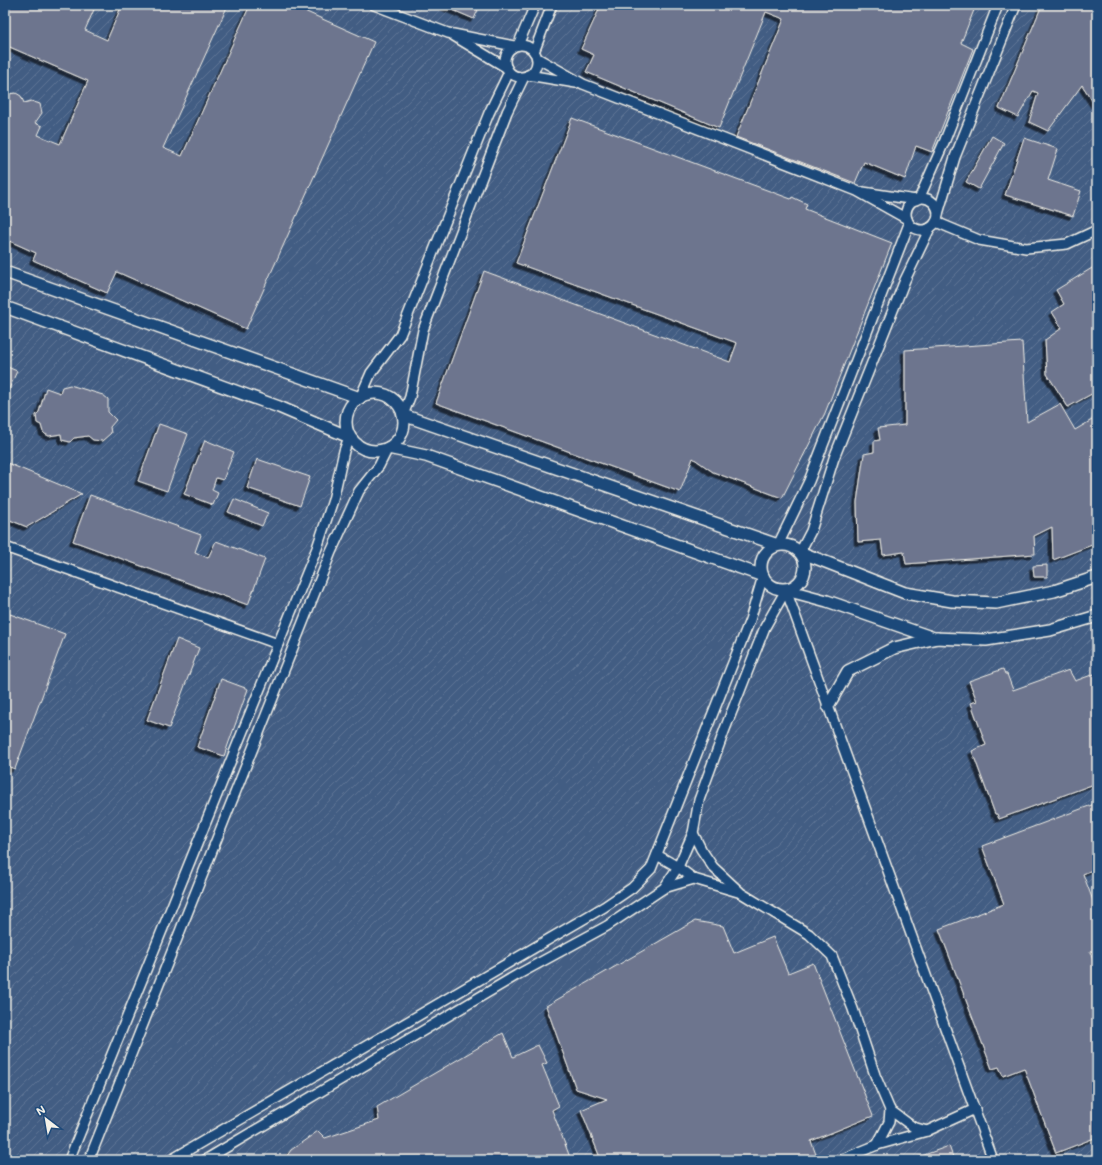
<svg xmlns="http://www.w3.org/2000/svg" width="1102" height="1165" font-family="Mali,sans-serif">
<defs>
<pattern id="industrial-furrows" width="10" height="10" patternUnits="userSpaceOnUse"><rect width="10" height="10" fill="#425d83"/><path d="M-1 1l2-2M0 10L10 0M9 11l2-2" fill="none" stroke="#5e7595"/></pattern>
<filter id="shadow"><feDropShadow dx="-3.5" dy="3.5" stdDeviation="0" flood-color="#0009"/></filter>
</defs>
<rect width="100%" height="100%" fill="#2f537e"/>
<filter id="ink" filterUnits="userSpaceOnUse"><feTurbulence type="fractalNoise" baseFrequency=".025" numOctaves="2"/><feDisplacementMap in="SourceGraphic" scale="8" xChannelSelector="R" yChannelSelector="G"/><feConvolveMatrix kernelMatrix="1 2 1 2 8 2 1 2 1" color-interpolation-filters="sRGB"/></filter>
<g filter="url(#ink)">
<!-- industrial -->
<rect fill="url(#industrial-furrows)" x="5" y="5" width="1092" height="1155"/>
<!-- building -->
<g fill="#6d758e" stroke="#f4f1e8" filter="url(#shadow)">
<polygon points="5,5 96,5 85,30 107,40 122,5 228,5 163,148 182,156 250,5 291,5 374,42 246,329 117,272 107,293 33,260 36,253 5,239 5,98 8,94 16,93 21,96 24,103 31,101 40,104 42,113 35,123 42,126 38,135 60,144 88,81 5,45"/>
<polygon points="441,5 480,5 474,19"/>
<polygon points="601,5 976,5 961,43 973,49 932,152 916,146 905,179 864,162 855,183 736,137 784,19 766,12 719,128 586,72 594,55 581,49"/>
<polygon points="1042,5 1097,5 1097,108 1082,85 1048,131 1029,122 1038,93 1033,91 1018,117 999,108"/>
<polygon points="572,118 791,199 792,197 807,204 805,209 892,243 825,413 782,498 713,472 693,458 680,492 436,403 484,271 730,362 737,343 516,263"/>
<polygon points="992,136 1004,143 979,189 966,182"/>
<polygon points="1024,138 1058,149 1048,180 1081,191 1073,216 1005,195"/>
<polygon points="1097,265 1097,384 1093,387 1097,391 1068,407 1047,374 1045,340 1062,328 1052,312 1064,304 1056,290"/>
<polygon points="1022,342 1027,422 1060,404 1075,430 1097,417 1097,543 1053,560 1052,527 1034,536 1035,554 906,564 904,552 883,555 881,540 858,542 857,502 864,454 874,452 874,441 880,440 878,428 905,425 905,350"/>
<polygon points="5,366 17,371 5,398"/>
<polygon points="70,385 103,395 108,399 108,412 116,420 110,427 111,433 102,441 93,440 88,436 74,438 70,442 62,440 61,434 49,436 45,434 43,432 41,425 37,423 36,415 39,412 46,388 60,393 62,387"/>
<polygon points="159,424 188,434 167,491 138,481"/>
<polygon points="205,440 234,452 223,480 216,478 212,490 218,493 213,505 184,494"/>
<polygon points="257,459 310,477 300,506 247,488"/>
<polygon points="5,462 82,494 27,527 5,518"/>
<polygon points="90,495 201,535 195,552 208,558 216,541 265,559 248,605 73,541"/>
<polygon points="234,499 268,513 262,526 228,512"/>
<polygon points="1047,565 1047,577 1034,577 1033,566"/>
<polygon points="10,614 65,634 15,769 5,765 5,628"/>
<polygon points="177,639 199,648 169,728 147,720"/>
<polygon points="1003,669 1005,674 1007,674 1013,690 1069,670 1075,681 1097,673 1097,783 999,819 997,814 995,814 972,751 986,745 971,703 977,701 969,681"/>
<polygon points="221,679 248,689 224,756 197,747"/>
<polygon points="1097,803 1097,868 1083,874 1097,911 1097,949 1090,952 1097,969 1097,1137 1056,1153 1024,1068 1003,1076 999,1067 992,1069 939,929 1004,904 982,846"/>
<polygon points="695,921 723,926 734,953 773,937 788,973 813,963 873,1116 811,1141 818,1160 601,1160 581,1110 607,1099 576,1089 546,1006"/>
<polygon points="503,1033 513,1057 538,1045 547,1063 542,1065 559,1106 552,1110 571,1160 284,1160 291,1150 318,1131 325,1138 379,1120 377,1107"/>
<polygon points="949,1146 954,1160 913,1160 913,1159"/>
</g>
<g fill="none" stroke-linecap="round" stroke-linejoin="round">
<defs>
<g id="minor">
<polyline points="374,5 448,33 514,46"/>
<polyline points="454,36 507,68"/>
<circle cx="521" cy="61" r="16"/>
<polyline points="518,45 535,5"/>
<polyline points="534,52 552,5"/>
<polyline points="537,58 583,84 857,191 907,219"/>
<polyline points="528,75 576,83"/>
<polyline points="863,192 916,200"/>
<circle cx="922" cy="214" r="16"/>
<polyline points="919,199 945,140 998,5"/>
<polyline points="938,214 955,157 1016,5"/>
<polyline points="936,222 979,240 1026,248 1067,244 1097,230"/>
<polyline points="360,398 371,373 400,335 489,113 509,72"/>
<polyline points="403,415 410,397 423,330 507,112 524,77"/>
<polyline points="778,545 809,481 909,224"/>
<polyline points="5,547 278,644"/>
<polyline points="800,552 811,531 834,458 905,280 930,228"/>
<polyline points="786,590 993,1160"/>
<polyline points="693,833 701,849 713,867 741,893 809,934 832,956 853,1009 875,1075 890,1110 913,1127 927,1131"/>
<polyline points="657,855 678,867 694,879 738,892"/>
<polyline points="664,888 694,879"/>
<polyline points="877,1145 889,1122 890,1110"/>
<polyline points="69,1160 317,548 333,500 344,451 349,437"/>
<polyline points="89,1160 331,552 359,491 379,466 388,448"/>
<polyline points="171,1160 604,907 632,888 651,869 750,620 763,576"/>
<polyline points="205,1160 517,975 607,926 664,888 678,867 693,833 699,800 725,729 765,627 786,590"/>
<polyline points="840,1160 877,1145 927,1131 975,1109"/>
</g>
<g id="tertiary">
<polyline points="5,272 360,398"/>
<polyline points="5,307 279,407 349,437"/>
<circle cx="375" cy="422" r="29"/>
<polyline points="403,415 778,545"/>
<polyline points="388,448 426,456 763,576"/>
<circle cx="783" cy="567" r="22"/>
<polyline points="800,552 905,593 952,601 996,603 1054,591 1097,577"/>
<polyline points="786,590 827,601 934,638 986,640 1050,630 1097,616"/>
<polyline points="828,706 848,671 894,648 937,638"/>
</g>
</defs>
<!-- minor casing -->
<use href="#minor" stroke="#f4f1e8" stroke-width="12"/>
<!-- tertiary casing -->
<use href="#tertiary" stroke="#f4f1e8" stroke-width="14"/>
<!-- minor -->
<use href="#minor" stroke="#1f4a7a" stroke-width="9"/>
<!-- tertiary -->
<use href="#tertiary" stroke="#1f4a7a" stroke-width="11"/>
</g>
</g>
<!-- margin -->
<rect width="1102" height="1165" fill="none" stroke="#1f4a7a" stroke-width="20"/>
<rect x="10" y="10" width="1082" height="1145" fill="none" stroke="#f4f1e8" stroke-width="1.5" filter="url(#ink)"/>
<!-- north arrow -->
<g transform="translate(46 1119) rotate(329)" stroke="#1f4a7a" stroke-width="3" paint-order="stroke">
<path d="M0-3L7 15L0 10L-7 15Z" fill="#f4f1e8"/>
<text y="-6" font-size="11" font-weight="bold" text-anchor="middle" fill="#f4f1e8">N</text>
</g>
</svg>
